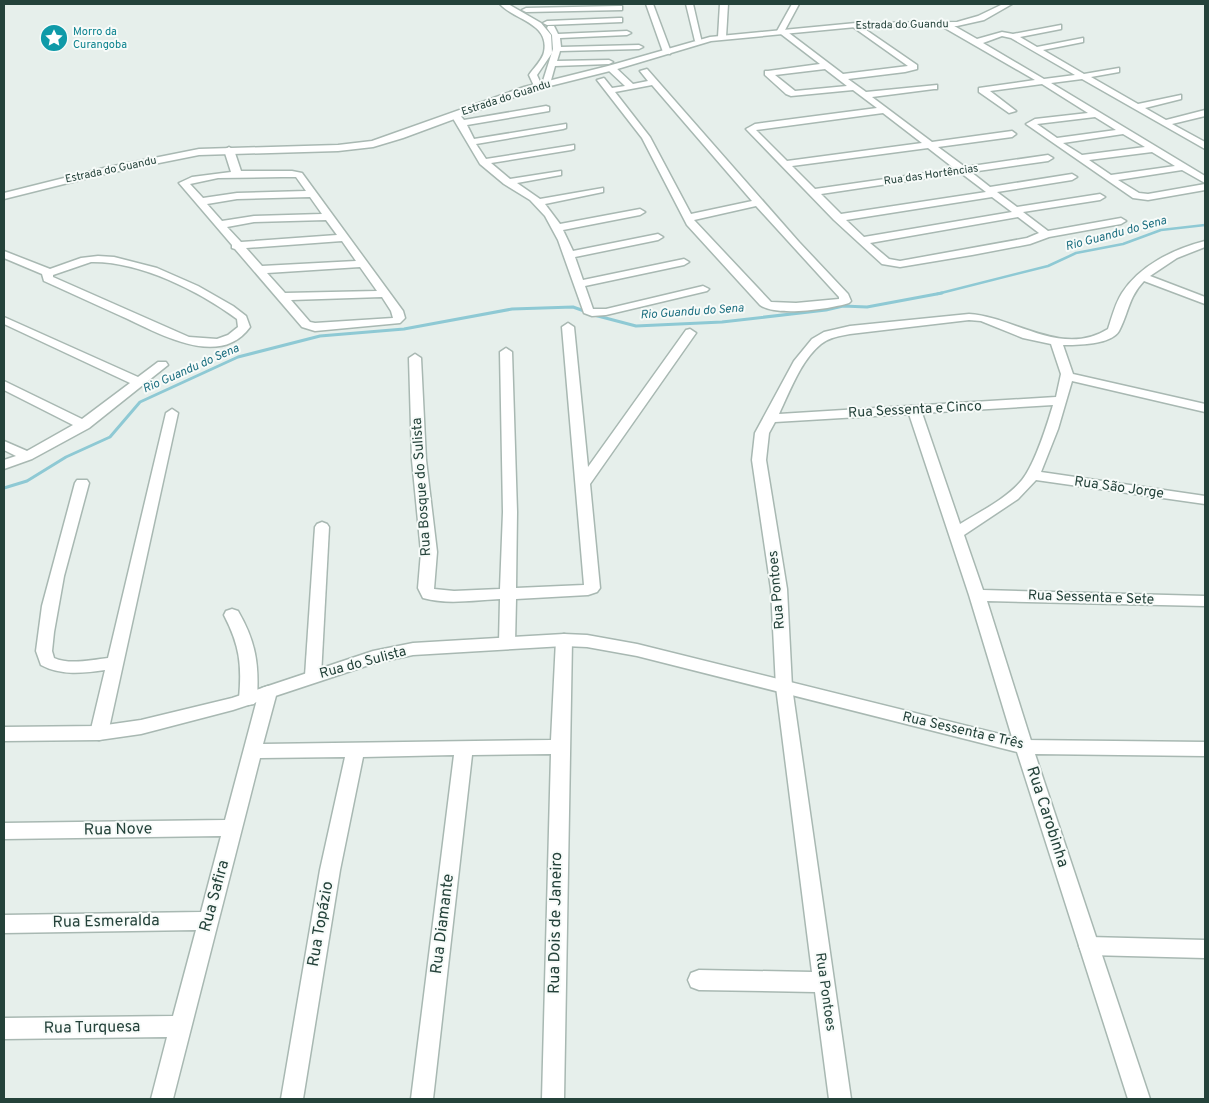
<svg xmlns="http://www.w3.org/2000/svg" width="1209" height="1103" font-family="Overpass,sans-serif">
<rect width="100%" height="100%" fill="#e6efeb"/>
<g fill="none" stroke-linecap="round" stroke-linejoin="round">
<!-- stream-far1 -->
<polyline stroke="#8ec9d4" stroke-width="2.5" points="937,294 1048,266 1076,253 1123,244 1161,230 1205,225"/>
<!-- stream -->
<g stroke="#8ec9d4" stroke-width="3">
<polyline points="594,315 636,326 722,322 826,310 843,306 867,307 942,293"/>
<polyline points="4,488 27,481 66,457 110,437 140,402 238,357 320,336 404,329 512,309 573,307 587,312"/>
</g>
<defs>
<g id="minor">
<path d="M500 4H508L541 23 551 35 552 53 537 75 542 86 541 88H535L529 75C533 69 543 59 544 52 550 23 514 20 500 4Z"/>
<polygon points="646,4 653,4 671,52 670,54 663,52"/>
<polygon points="686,4 693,4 702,43 695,41"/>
<polygon points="720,4 728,4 726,37 722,39 718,37"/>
<path d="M792 4H799L785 30 843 74 908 66 853 27 852 25 856 23 917 65V69L905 72 848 79 866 92 937 85V89H934L872 97 932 142 1012 131 1016 134 1012 137 938 147 965 167 1048 155 1053 158 1048 161 971 172 990 187 1072 174 1077 177 1072 180 997 192 1017 207 1100 194 1105 197 1100 200 1023 212 1048 231 1121 218 1126 221 1121 224 1049 237 1030 244 972 255 900 267 882 264 834 220 746 129 755 124 877 108 853 90 791 96 786 94 765 75V71H768L820 64 777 31ZM825 69 847 86 795 91 775 75ZM883 113 922 143 787 161 756 130ZM928 148 955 169 815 189 792 166ZM961 173 986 192 841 214 821 194ZM992 197 1012 212 864 237 846 220ZM1018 217 1039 233 1027 238 900 261 889 259 870 243Z"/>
<polygon points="619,6 622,6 622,10 526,12 522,10 526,8"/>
<polygon points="619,18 622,18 622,22 547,25 543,23 547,21"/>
<path d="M943 23H949L977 39 1002 32 1013 34 1061 25V29L1020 37 1037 47 1083 38V42L1043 50 1084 74 1119 68V72L1091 77 1138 104 1181 95V99L1145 108 1166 120 1205 110V116L1172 124 1205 142V149L1082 79 1051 83 1205 176V183L1182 170 1118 180 1139 193 1148 194 1205 184V190L1148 200 1133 198 1026 124 1035 119 1088 113 1042 84 990 91 1016 111 1009 113 979 92V88L1035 80 943 27ZM1002 36 1011 38 1075 75 1044 79 983 43ZM1095 117 1116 130 1057 138 1037 124ZM1123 134 1145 147 1082 155 1063 143ZM1152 152 1175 166 1111 175 1089 160Z"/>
<polygon points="548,26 554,26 558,34 627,31 631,33 627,35 560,38 561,47 639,45 643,47 639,49 560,51 557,61 609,60 613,62 609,64 555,66 550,84 546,86 542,84 553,49 552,35 547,28"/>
<path d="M608 66H614L633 84 648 81 640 71 647 69 799 242 848 294 851 301 849 303C830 309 776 317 760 305L687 225 642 138 597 80 604 78 612 88 625 86 608 70ZM652 85 752 201 691 214 650 137 615 92ZM756 206 839 297V299L796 303 771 302 694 220Z"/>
<polygon points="546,106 549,107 549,111 467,125 474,139 566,124 566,128 563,129 476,144 486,159 574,145 574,149 571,150 491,163 510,179 561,171 561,175 517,183 540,199 603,188 603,192 545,204 560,224 640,209 645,212 640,215 563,230 573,251 658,234 663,237 658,240 575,257 583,280 684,259 689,262 684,265 585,286 593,309 606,309 703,286 709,289 707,291 606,315 592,316 584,313 558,240 545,216 530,200 504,184 480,164 451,115 458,113 464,120"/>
<path d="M229 147 234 150 241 171H292L302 173 403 311 405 318 400 323 315 331 302 327 235 249 232 248V245L179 183 192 177 231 172 224 150ZM282 177H296L306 191 237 193 203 198 190 184 218 178ZM310 197 322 214 254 216 222 221 207 204 237 199ZM326 220 337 235 241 242 227 227 254 222ZM342 241 356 261 262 266 246 248ZM360 267 377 291 285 293 267 273ZM382 297 391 311 393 318 315 323 310 322 291 300Z"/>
<path d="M1205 241V247L1177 258 1150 276 1205 297V304L1144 281C1128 298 1129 312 1119 331 1111 345 1077 345 1063 345L1073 374 1205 404V412L1072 381 1058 429 1041 472 1205 496V504L1036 480 1018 499 964 535 983 590 1205 596V606L987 601 1033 747 1030 752 1024 754 1018 752 1015 747 969 595 909 414 775 422 769 433 766 460 787 589 792 687 851 1099H829L815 992 699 990 691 987 688 980 691 973 699 970 812 972 776 687 771 589 752 460 755 433 794 361 812 339 824 332 850 326 969 314C1015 317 1062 358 1108 329 1112 317 1115 304 1122 293 1140 265 1174 249 1205 241ZM969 320 981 321 1023 338 1051 344 1061 374 1056 397 779 414C790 391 801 360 821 344 830 337 840 336 850 334ZM1053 405C1047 425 1035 464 1022 480 1006 499 981 511 960 524L922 413Z"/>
<path d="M4 251 50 269 81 258 98 256 114 257 157 268 198 286 233 306 246 316 250 327C219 370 157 332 121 316 95 304 70 293 44 281L42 274 4 258ZM91 262C140 261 199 291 237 319L238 327 228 335 217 339 189 337 53 277V275Z"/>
<polygon points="4,317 138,377 158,362 166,362 168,365 89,428 32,459 4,469 4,460 16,456 4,450 4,441 27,451 73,425 4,390 4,381 82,419 130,383 4,324"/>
<path d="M568 323 574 327 588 467 686 330 690 329 696 333 590 484 600 588 597 592 588 595 516 599 515 643 513 647 507 649 501 647 499 643 500 599C475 600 448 605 423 598L418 588 421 552 412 460 409 358 415 354 421 358 426 460 437 552 434 589 454 591 500 589 503 512 500 352 506 348 512 352 517 512 516 588 584 585 562 327Z"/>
<path d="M172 409 178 413 108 733 105 738 99 740 93 738 90 733 105 670C84 673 61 676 41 665L36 651 42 606 75 483 77 480H87L89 483 64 576 54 632 52 651 54 658C69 665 92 660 108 658L166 413Z"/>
<polygon points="322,522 327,524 329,527 321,676 319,680 313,682 307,680 305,676 315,527 317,524"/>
<path d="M232 609 238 611C256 642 259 664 257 699L254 704 248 705 242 704 239 699C242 665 240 646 224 615L226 611Z"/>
<polygon points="564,634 570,636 572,640 564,1099 542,1099 551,754 472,755 433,1099 411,1099 454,755 363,757 340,870 303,1099 281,1099 320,870 345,757 260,758 173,1099 151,1099 167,1037 4,1039 4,1018 173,1016 196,930 4,933 4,915 201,912 221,836 4,839 4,823 225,820 259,692 262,688 268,686 274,688 277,692 263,744 551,740 556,640 558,636"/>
<polygon points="1089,937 1205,940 1205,958 1089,955 1082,953 1079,946 1082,939"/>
</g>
<g id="tertiary">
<polygon points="1003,4 1012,4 984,20 957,26 856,27 711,41 614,70 530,91 403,138 373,147 338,151 199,155 104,174 4,199 4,193 104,168 199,149 338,145 372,141 524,87 608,66 710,37 856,23 957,22 978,16"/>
<polygon points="564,634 587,635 637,644 1024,740 1205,742 1205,756 1035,754 1150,1099 1128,1099 1017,752 637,656 587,647 564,646 413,655 375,663 233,710 141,734 99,740 4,741 4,727 99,726 141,720 232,698 373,651 413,643"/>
</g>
</defs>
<!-- minor casing -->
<use href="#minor" stroke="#a8b8b2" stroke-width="3"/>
<!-- tertiary casing -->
<use href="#tertiary" stroke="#a8b8b2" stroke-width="3"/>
<!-- minor -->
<use href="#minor" fill="#fff" fill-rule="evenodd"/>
<!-- tertiary -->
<use href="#tertiary" fill="#fff" fill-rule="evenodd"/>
</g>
<!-- icons -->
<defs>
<symbol id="sight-disc" viewBox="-11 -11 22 22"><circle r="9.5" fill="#0f9aa8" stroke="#f7fbf9"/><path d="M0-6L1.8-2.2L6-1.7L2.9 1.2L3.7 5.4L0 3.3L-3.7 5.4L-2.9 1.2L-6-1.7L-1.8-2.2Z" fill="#fff"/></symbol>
</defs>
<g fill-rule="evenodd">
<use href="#sight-disc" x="38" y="22" width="32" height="32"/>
</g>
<g text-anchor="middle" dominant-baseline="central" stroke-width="4" stroke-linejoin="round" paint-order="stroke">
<!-- far-street labels -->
<g font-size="11" fill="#24423a" stroke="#f7fbf9">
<text transform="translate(902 25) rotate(-1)">Estrada do Guandu</text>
<text transform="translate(506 98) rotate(-18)">Estrada do Guandu</text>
<text transform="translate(111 170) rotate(-12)">Estrada do Guandu</text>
<text transform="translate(931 175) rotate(-8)">Rua das Hortências</text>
</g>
<!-- far-culture labels -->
<g font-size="11" fill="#0d838f" stroke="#f7fbf9" text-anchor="start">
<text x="73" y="32">Morro da<tspan x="73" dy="13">Curangoba</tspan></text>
</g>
<!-- far-water labels -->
<g font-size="12" font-style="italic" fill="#1c6f80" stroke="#f7fbf9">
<text transform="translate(1116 234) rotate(-15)">Rio Guandu do Sena</text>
<text transform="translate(692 312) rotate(-4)">Rio Guandu do Sena</text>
<text transform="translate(191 369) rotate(-24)">Rio Guandu do Sena</text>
</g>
<!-- street labels -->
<g font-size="14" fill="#24423a" stroke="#f7fbf9">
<text transform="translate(915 410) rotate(-3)">Rua Sessenta e Cinco</text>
<text transform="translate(422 487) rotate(-94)">Rua Bosque do Sulista</text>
<text transform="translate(1119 488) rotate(8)">Rua São Jorge</text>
<text transform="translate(777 590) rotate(-95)">Rua Pontoes</text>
<text transform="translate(1091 598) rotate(2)">Rua Sessenta e Sete</text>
<text transform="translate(363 663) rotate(-15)">Rua do Sulista</text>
<text transform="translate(963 731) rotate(13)">Rua Sessenta e Três</text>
<text transform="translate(825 992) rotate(82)">Rua Pontoes</text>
</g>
<!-- near-street labels -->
<g font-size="16" fill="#24423a" stroke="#f7fbf9">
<text transform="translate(1047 817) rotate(72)">Rua Carobinha</text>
<text transform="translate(118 830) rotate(-1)">Rua Nove</text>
<text transform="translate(215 896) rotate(-75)">Rua Safira</text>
<text transform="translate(106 922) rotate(-1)">Rua Esmeralda</text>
<text transform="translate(556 923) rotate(-89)">Rua Dois de Janeiro</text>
<text transform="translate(321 924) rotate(-80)">Rua Topázio</text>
<text transform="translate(443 924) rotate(-83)">Rua Diamante</text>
<text transform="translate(92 1028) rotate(-1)">Rua Turquesa</text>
</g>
</g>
<!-- border -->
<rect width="1209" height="1103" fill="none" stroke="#24423a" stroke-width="10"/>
</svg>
